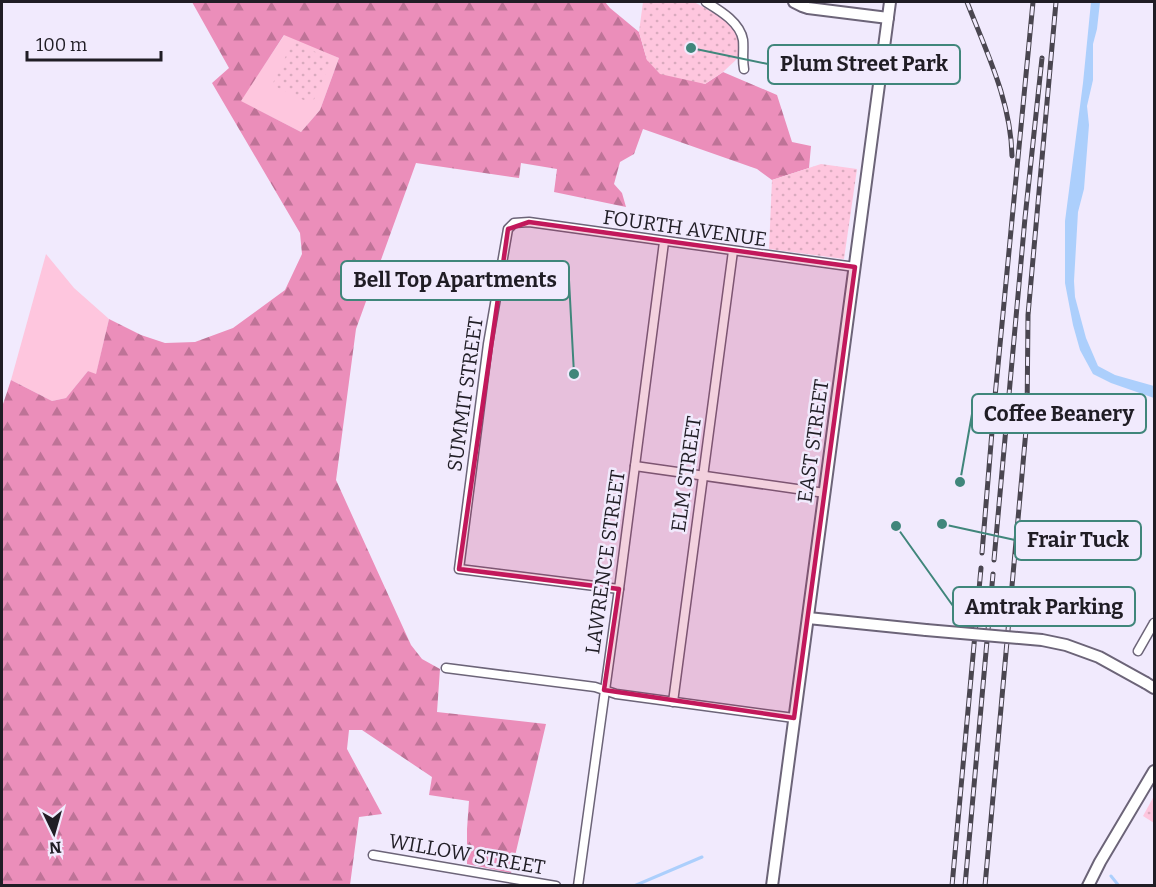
<svg xmlns="http://www.w3.org/2000/svg" width="1156" height="887" font-family="Bitter,serif">
<defs>
<pattern id="forest-firs" width="22" height="20" patternUnits="userSpaceOnUse" patternTransform="scale(1.5)"><rect width="22" height="20" fill="#eb8eba"/><path d="M5 1l3.5 6h-7zM16 11l3.5 6h-7z" fill="#be7397"/></pattern>
<pattern id="park-dots" width="8" height="8" patternUnits="userSpaceOnUse" patternTransform="scale(1.5)"><rect width="8" height="8" fill="#fec6de"/><path d="M2 2h.1M6 6h.1" fill="none" stroke="#d9aabe" stroke-width="1.8" stroke-linecap="round"/></pattern>
</defs>
<rect width="100%" height="100%" fill="#f1eafd"/>
<!-- grass -->
<g fill="#fec6de">
<polygon points="285,34 339,58 320,110 301,132 240,101"/>
<polygon points="46,254 74,288 109,319 96,375 88,371 66,398 52,401 11,380"/>
</g>
<!-- forest -->
<path fill="url(#forest-firs)" fill-rule="evenodd" d="M192 2H605L610 8 639 32 647 60 705 84 723 72 777 95 792 142 811 146 809 168 772 180 757 169 643 129 634 154 620 162 614 184 622 193 626 207 554 192 557 169 521 163 519 178 416 163 356 329 336 480 411 645 422 659 440 669 437 712 546 724 511 873 467 864V829L469 801 429 795 432 777 362 730H349L347 749 382 814 359 817 350 885 2 886V407L11 380 52 401 66 398 88 371 96 374 109 319 141 335 165 343 195 342 233 328 285 290 302 254 300 233 212 83 229 68ZM284 35 339 58 320 110 301 132 241 101Z"/>
<!-- park -->
<g fill="url(#park-dots)">
<polygon points="643,2 694,2 721,17 732,26 739,39 739,57 723,72 705,84 660,74 647,60 639,32"/>
<polygon points="293,41 332,60 312,104 272,85"/>
<polygon points="821,164 857,169 844,259 769,249 772,180"/>
<polygon points="1154,796 1154,823 1143,816"/>
</g>
<!-- water -->
<polygon fill="#accffc" points="1091,2 1100,2 1097,29 1093,44 1093,80 1087,106 1089,125 1084,189 1078,212 1074,281 1075,297 1086,338 1098,366 1115,375 1154,386 1154,398 1111,383 1093,374 1080,350 1073,325 1065,283 1065,221 1083,83"/>
<g fill="none" stroke-linecap="round" stroke-linejoin="round">
<!-- stream -->
<g stroke="#accffc" stroke-width="3">
<polyline points="1111,876 1119,886"/>
<polyline points="634,886 702,857"/>
</g>
<defs>
<g id="minor">
<path d="M706 2C719 10 740 22 743 40 744 50 742 59 744 69"/>
<polyline points="635,466 825,493"/>
<polyline points="619,589 459,569 488,344 508,229 514,223 529,222 855,267"/>
<polyline points="1138,651 1154,623"/>
<polyline points="446,668 595,687 616,694 794,718"/>
<polyline points="673,702 733,251"/>
<polyline points="373,855 556,886"/>
<polyline points="578,886 619,589 664,242"/>
</g>
<g id="tertiary">
<polyline points="794,2 802,6 808,8 888,18"/>
<polyline points="808,618 926,630"/>
<polyline points="1146,683 1154,688"/>
<polyline points="772,886 890,2"/>
<polyline points="1088,886 1100,862 1154,771"/>
</g>
</defs>
<!-- minor casing -->
<use href="#minor" stroke="#6c6478" stroke-width="11"/>
<!-- tertiary casing -->
<use href="#tertiary" stroke="#6c6478" stroke-width="14"/>
<!-- minor -->
<use href="#minor" stroke="#fff" stroke-width="8"/>
<!-- tertiary -->
<use href="#tertiary" stroke="#fff" stroke-width="10"/>
<defs>
<g id="rail">
<path d="M967 2C986 51 1011 101 1012 156"/>
<polyline points="982,553 994,407 1033,2"/>
<polyline points="994,560 1025,218 1042,58"/>
<polyline points="952,886 981,568"/>
<polyline points="965,886 993,574"/>
<polyline points="985,886 1027,419 1028,315 1056,2"/>
</g>
</defs>
<!-- rail casing -->
<use href="#rail" stroke="#4a4650" stroke-width="5"/>
<!-- rail -->
<use href="#rail" stroke="#f1eafd" stroke-width="3" stroke-dasharray="9" stroke-linecap="butt"/>
<defs>
<polyline id="tertiary-bridge" points="926,630 1042,640 1066,645 1099,657 1146,683"/>
</defs>
<!-- tertiary-bridge casing -->
<use href="#tertiary-bridge" stroke="#6c6478" stroke-width="14" stroke-linecap="butt"/>
<!-- tertiary-bridge -->
<use href="#tertiary-bridge" stroke="#fff" stroke-width="10"/>
</g>
<!-- marked area -->
<path fill="#c2185b" fill-opacity="0.2" stroke="#c2185b" stroke-width="4.5" stroke-linejoin="round" d="M529 222 855 267 794 718 604 690 619 589 459 569 508 229Z"/>
<g text-anchor="middle" dominant-baseline="central" stroke-width="5" stroke-linejoin="round" paint-order="stroke">
<!-- street labels -->
<g font-size="20" fill="#201d25" stroke="#f1eafd">
<text transform="translate(685 228) rotate(8)">FOURTH AVENUE</text>
<text transform="translate(465 394) rotate(-82)">SUMMIT STREET</text>
<text transform="translate(813 441) rotate(-82)">EAST STREET</text>
<text transform="translate(686 474) rotate(-82)">ELM STREET</text>
<text transform="translate(605 562) rotate(-82)">LAWRENCE STREET</text>
<text transform="translate(467 854) rotate(10)">WILLOW STREET</text>
</g>
</g>
<!-- callouts -->
<path fill="none" stroke="#40867b" stroke-width="2" d="M691 48L768 64M574 374L569 280M960 482L972 414M942 524L1015 540M896 526L953 606"/>
<g fill="#40867b" stroke="#f1eafd" stroke-width="2">
<circle cx="691" cy="48" r="6"/>
<circle cx="574" cy="374" r="6"/>
<circle cx="960" cy="482" r="6"/>
<circle cx="942" cy="524" r="6"/>
<circle cx="896" cy="526" r="6"/>
</g>
<g fill="#f1eafd" stroke="#40867b" stroke-width="2">
<rect x="768" y="45" width="192" height="39" rx="6"/>
<rect x="341" y="261" width="228" height="39" rx="6"/>
<rect x="972" y="394" width="174" height="39" rx="6"/>
<rect x="1015" y="521" width="126" height="39" rx="6"/>
<rect x="953" y="587" width="182" height="39" rx="6"/>
</g>
<g font-size="21" text-anchor="middle" font-weight="bold" fill="#201d25">
<text x="864" y="71">Plum Street Park</text>
<text x="455" y="287">Bell Top Apartments</text>
<text x="1059" y="421">Coffee Beanery</text>
<text x="1078" y="547">Frair Tuck</text>
<text x="1044" y="614">Amtrak Parking</text>
</g>
<!-- border -->
<rect width="1156" height="887" fill="none" stroke="#201d25" stroke-width="6"/>
<!-- north arrow -->
<g transform="translate(54 833) rotate(175)" stroke="#f1eafd" stroke-width="4.5" paint-order="stroke">
<path d="M0-4.5L10 22L0 15L-10 22Z" fill="#201d25"/>
<text y="-9" font-size="16" font-weight="bold" text-anchor="middle" fill="#201d25">N</text>
</g>
<!-- scale -->
<path d="M27 51v9h134v-9" fill="none" stroke="#201d25" stroke-width="3"/>
<text x="36" y="51" font-size="18" fill="#201d25" stroke="#f1eafd" stroke-width="4.5" paint-order="stroke">100 m</text>
</svg>
